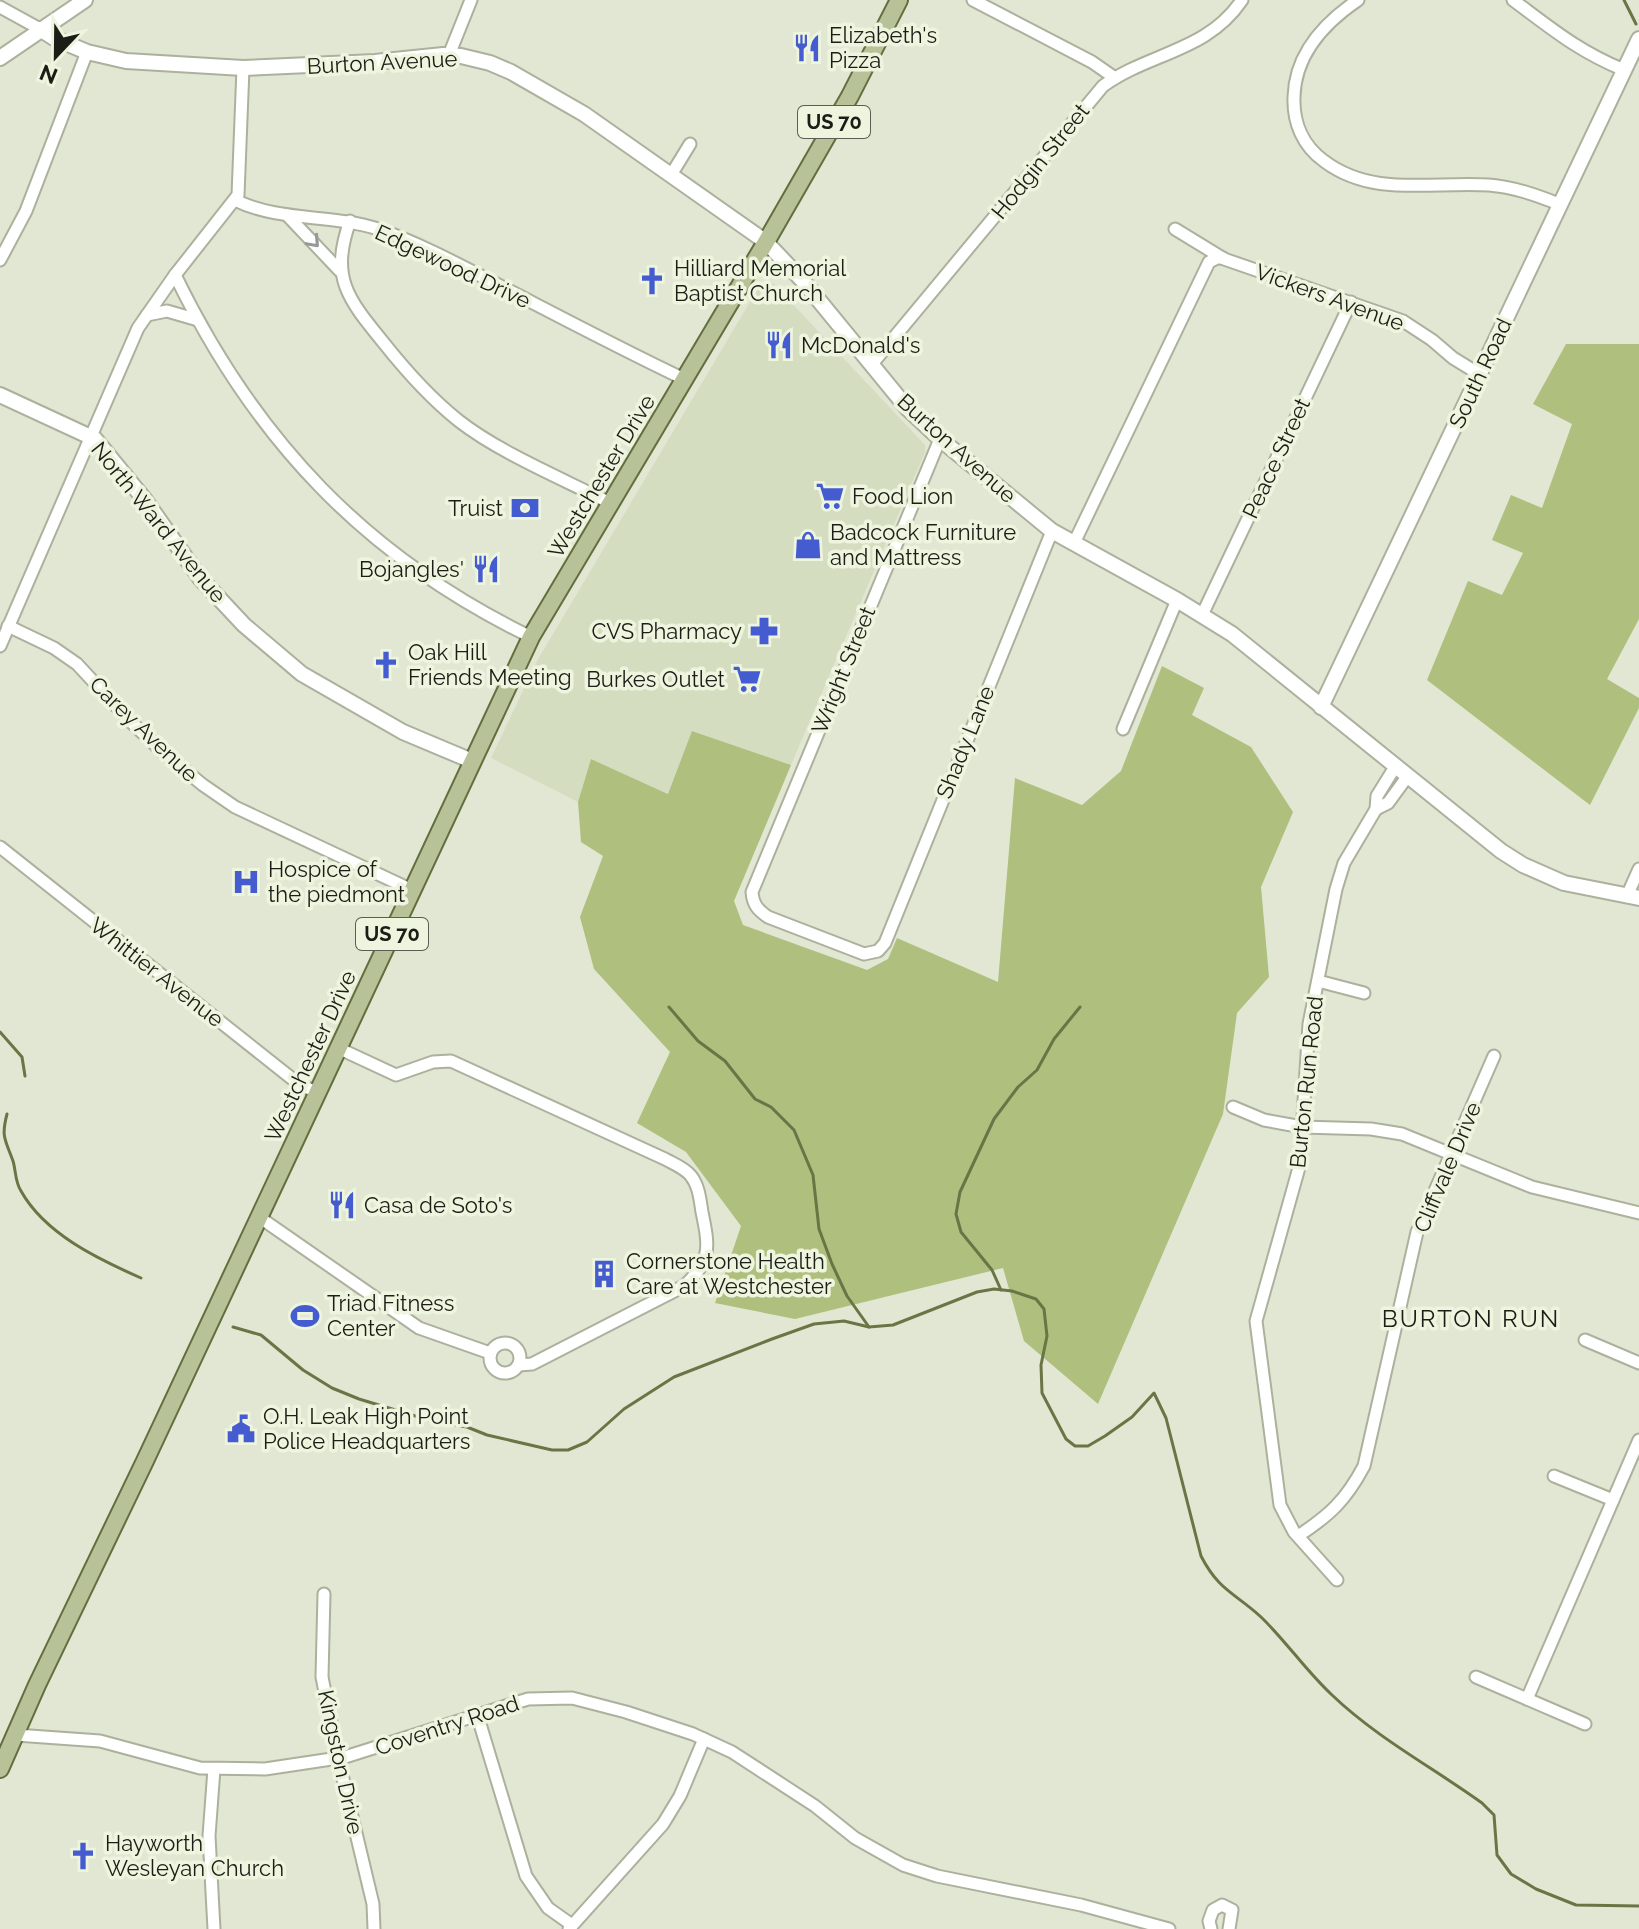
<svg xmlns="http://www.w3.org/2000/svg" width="1639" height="1929" font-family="Raleway,sans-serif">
<rect width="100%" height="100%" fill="#e1e7d2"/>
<!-- built -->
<polygon fill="#d5ddc1" points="771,281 925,445 925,452 791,765 693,731 669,794 591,759 578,802 491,758 537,661 760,285"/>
<!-- forest -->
<g fill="#afbf7e">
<polygon points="1566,344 1639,344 1639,619 1607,679 1639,698 1639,708 1590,805 1427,680 1468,581 1502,595 1523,553 1492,540 1511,495 1542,508 1572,424 1533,404"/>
<polygon points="1162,666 1204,688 1192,715 1251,747 1293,812 1261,887 1269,977 1237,1013 1223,1114 1098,1404 1024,1341 1003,1268 795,1319 715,1303 741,1226 686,1152 637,1123 670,1052 594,969 580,917 603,856 581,842 578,802 591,759 668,794 692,731 791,765 734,901 743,925 867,970 888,959 897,938 998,982 1015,778 1082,805 1121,771"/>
</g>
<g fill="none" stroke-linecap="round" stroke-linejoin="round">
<!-- stream -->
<g stroke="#6a7546" stroke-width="3">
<polyline points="1624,0 1636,24"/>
<polyline points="669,1007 698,1041 725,1061 755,1099 771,1107 794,1130 813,1175 819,1229 832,1264 847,1296 869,1327"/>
<polyline points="0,1032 22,1057 25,1076"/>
<path d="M7 1114C1 1137 5 1139 13 1161 16 1171 15 1182 21 1191 45 1234 98 1259 141 1278"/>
<polyline points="1001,1290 992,1270 961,1232 956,1214 960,1192 994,1119 1018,1087 1037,1070 1054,1039 1080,1007"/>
<path d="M233 1327 261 1335 303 1370 332 1388 359 1399 432 1421 467 1427 487 1435 552 1450H568L587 1442 624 1409 674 1377 772 1339 814 1324 844 1321 869 1327 893 1325 977 1292 994 1289 1012 1291 1036 1299 1044 1309 1047 1336 1041 1365 1042 1393 1066 1439 1075 1446H1088L1105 1436 1132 1417 1154 1393 1166 1418 1201 1556C1219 1591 1235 1593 1261 1617 1286 1641 1306 1671 1332 1695 1377 1738 1432 1767 1482 1803L1494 1815 1497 1855 1511 1874 1536 1889 1576 1905 1639 1906"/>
</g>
<defs>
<g id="minor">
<polyline points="973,0 1092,62 1115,78"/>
<path d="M1358 0C1324 23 1295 54 1294 97 1293 123 1303 146 1324 161 1373 198 1432 181 1489 185 1514 187 1536 195 1559 204"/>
<path d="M1513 0C1552 29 1578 51 1624 70"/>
<polyline points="0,7 40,29"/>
<polyline points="449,55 471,0"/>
<polyline points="671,175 690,144"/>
<path d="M235 200C279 222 332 214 378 229 424 245 467 269 510 291 568 321 625 351 684 379"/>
<polyline points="287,215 340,271"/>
<path d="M350 221C330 277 347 298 383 342 406 371 430 398 459 421 500 453 563 479 610 503"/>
<polyline points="1175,229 1224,259 1403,321 1432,340 1453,358 1479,374"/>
<polyline points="0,260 26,211 87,52"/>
<path d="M175 275C255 440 366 557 531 637"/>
<polyline points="147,315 167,311 198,320"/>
<path d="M872 364 1103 86C1150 52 1207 52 1242 0"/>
<path d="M940 439 752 892C753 905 758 910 768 917L864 954 878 951 885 943 1052 531"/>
<polyline points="1074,543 1209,262 1217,258 1223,258"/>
<polyline points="1202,615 1351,302"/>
<polyline points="8,626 54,648 77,664 130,721 165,754 203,785 235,807 412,890"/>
<polyline points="0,646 138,328 175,275 238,195 243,68"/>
<polyline points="1123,729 1177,600"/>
<polyline points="1376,809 1388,803 1407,777"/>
<polyline points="0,847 300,1085 317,1092"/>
<polyline points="1627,896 1639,869"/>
<polyline points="1318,981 1364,993"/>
<path d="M338 1048 396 1075 433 1062 451 1061 665 1159C674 1164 685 1168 691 1176 699 1186 700 1200 702 1212 709 1246 712 1261 684 1286L532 1364 519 1365"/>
<polyline points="1233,1107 1264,1120 1302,1127 1371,1129 1402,1134 1532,1187 1639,1213"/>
<polyline points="259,1217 419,1328 490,1353"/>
<polyline points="1585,1340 1639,1363"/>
<circle cx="505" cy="1358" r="15"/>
<polyline points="1554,1476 1613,1500"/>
<path d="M1298 1536C1330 1515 1346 1500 1364 1466L1417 1232 1494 1056"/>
<polyline points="1337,1580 1294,1532 1280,1505 1256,1321 1300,1164 1309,1024 1336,889 1344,863 1376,809 1377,796 1395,767"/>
<polyline points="324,1594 322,1677 338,1758 373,1904 374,1929"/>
<polyline points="1476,1677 1585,1724"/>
<polyline points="1527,1699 1639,1440"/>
<polyline points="477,1714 526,1876 548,1908 572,1925"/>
<polyline points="16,1735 100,1741 200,1768 265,1769 345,1757 528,1699 572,1698 626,1712 693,1734 732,1752 815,1806 855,1838 903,1865 937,1876 1081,1905 1169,1929"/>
<polyline points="214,1769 209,1836 214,1929"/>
<polyline points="569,1929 663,1824 680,1796 704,1739"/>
<polyline points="1211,1929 1209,1921 1213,1910 1222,1905 1232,1910 1229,1929"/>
</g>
<g id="tertiary">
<polyline points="40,29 54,38 87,52 126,61 243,68 375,62 443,55 461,56 490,63 511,72 584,114 766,242 803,281 908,409 940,439 1052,531 1177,600 1232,634 1501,851 1523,865 1564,883 1639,898"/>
<polyline points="0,395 95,439 145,500 200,578 244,625 302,674 403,732 472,761"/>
<polyline points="1321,707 1639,39"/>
</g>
<polyline id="secondary" points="0,58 85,0"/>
<polyline id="primary" points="0,1769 37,1685 144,1463 531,637 766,242 850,96 899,0"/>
</defs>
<!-- minor casing -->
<use href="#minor" stroke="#abb19d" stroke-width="15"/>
<!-- tertiary casing -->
<use href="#tertiary" stroke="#abb19d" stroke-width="18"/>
<!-- secondary casing -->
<use href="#secondary" stroke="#abb19d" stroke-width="18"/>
<!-- primary casing -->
<use href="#primary" stroke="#626e3e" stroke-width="20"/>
<!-- minor -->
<use href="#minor" stroke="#fff" stroke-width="11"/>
<!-- tertiary -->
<use href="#tertiary" stroke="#fff" stroke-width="14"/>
<!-- secondary -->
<use href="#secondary" stroke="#fff" stroke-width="14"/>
<!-- primary -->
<use href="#primary" stroke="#b8c298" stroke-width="16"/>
</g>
<!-- one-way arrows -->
<defs><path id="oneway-chevron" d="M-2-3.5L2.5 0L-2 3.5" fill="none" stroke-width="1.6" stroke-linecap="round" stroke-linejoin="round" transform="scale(2)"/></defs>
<use stroke="#989996" href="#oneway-chevron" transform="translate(314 242) rotate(48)"/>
<!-- icons -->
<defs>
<symbol id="restaurant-bare" viewBox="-9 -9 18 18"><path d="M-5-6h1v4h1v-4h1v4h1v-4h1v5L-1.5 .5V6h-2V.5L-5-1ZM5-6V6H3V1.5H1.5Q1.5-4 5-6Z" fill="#445cd0" stroke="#eef5df" stroke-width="2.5" paint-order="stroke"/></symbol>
<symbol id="church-bare" viewBox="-9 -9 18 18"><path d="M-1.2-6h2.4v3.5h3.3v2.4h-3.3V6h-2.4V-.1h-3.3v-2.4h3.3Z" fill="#445cd0" stroke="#eef5df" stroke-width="2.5" paint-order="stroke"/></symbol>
<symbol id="supermarket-bare" viewBox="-9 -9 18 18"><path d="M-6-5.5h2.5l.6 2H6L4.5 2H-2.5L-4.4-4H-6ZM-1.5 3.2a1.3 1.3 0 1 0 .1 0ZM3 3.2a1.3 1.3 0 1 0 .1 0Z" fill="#445cd0" stroke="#eef5df" stroke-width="2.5" paint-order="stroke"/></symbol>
<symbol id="bank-bare" viewBox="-9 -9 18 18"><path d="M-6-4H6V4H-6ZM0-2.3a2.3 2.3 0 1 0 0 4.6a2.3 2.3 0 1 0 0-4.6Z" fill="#445cd0" stroke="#eef5df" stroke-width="2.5" paint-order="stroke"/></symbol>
<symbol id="shop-bare" viewBox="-9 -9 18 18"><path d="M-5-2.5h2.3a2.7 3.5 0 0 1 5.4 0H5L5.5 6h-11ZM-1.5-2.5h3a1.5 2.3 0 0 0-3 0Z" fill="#445cd0" stroke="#eef5df" stroke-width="2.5" paint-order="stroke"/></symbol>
<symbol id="pharmacy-bare" viewBox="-9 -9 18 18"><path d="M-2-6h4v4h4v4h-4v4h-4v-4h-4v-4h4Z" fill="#445cd0" stroke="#eef5df" stroke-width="2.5" paint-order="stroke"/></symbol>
<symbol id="hospital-bare" viewBox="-9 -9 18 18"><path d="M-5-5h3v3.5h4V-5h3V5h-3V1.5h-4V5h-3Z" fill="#445cd0" stroke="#eef5df" stroke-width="2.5" paint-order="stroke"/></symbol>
<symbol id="building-bare" viewBox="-9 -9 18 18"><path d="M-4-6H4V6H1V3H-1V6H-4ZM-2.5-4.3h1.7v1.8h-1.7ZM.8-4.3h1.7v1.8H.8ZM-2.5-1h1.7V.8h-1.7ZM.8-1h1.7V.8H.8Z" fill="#445cd0" stroke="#eef5df" stroke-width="2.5" paint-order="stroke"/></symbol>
<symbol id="stadium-bare" viewBox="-9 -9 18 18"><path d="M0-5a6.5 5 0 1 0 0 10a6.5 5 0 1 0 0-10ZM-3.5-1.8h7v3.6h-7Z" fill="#445cd0" stroke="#eef5df" stroke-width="2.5" paint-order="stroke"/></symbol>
<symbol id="civic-bare" viewBox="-9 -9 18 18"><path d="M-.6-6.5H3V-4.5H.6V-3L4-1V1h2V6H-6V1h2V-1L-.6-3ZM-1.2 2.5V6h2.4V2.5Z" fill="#445cd0" stroke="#eef5df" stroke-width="2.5" paint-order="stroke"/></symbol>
</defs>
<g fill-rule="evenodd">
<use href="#restaurant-bare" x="787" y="28" width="40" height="40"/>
<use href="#church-bare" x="632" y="261" width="40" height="40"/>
<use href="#restaurant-bare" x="759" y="325" width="40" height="40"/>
<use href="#supermarket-bare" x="810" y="476" width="40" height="40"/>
<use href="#bank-bare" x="505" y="488" width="40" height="40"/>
<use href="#shop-bare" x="788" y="525" width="40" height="40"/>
<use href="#restaurant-bare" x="466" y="549" width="40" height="40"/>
<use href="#pharmacy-bare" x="744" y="611" width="40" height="40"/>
<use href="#church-bare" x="366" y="645" width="40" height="40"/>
<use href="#supermarket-bare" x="727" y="659" width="40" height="40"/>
<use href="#hospital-bare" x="226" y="862" width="40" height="40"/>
<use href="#restaurant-bare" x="322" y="1185" width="40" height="40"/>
<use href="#building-bare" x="584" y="1254" width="40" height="40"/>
<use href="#stadium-bare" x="285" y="1296" width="40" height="40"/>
<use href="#civic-bare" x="221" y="1409" width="40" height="40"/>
<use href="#church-bare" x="63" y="1836" width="40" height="40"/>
</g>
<g text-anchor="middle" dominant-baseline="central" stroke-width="7" stroke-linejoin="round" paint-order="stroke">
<!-- shield labels -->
<g fill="#eef5df" stroke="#5a5e52" stroke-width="2">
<rect x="798" y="106" width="72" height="32" rx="6"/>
<rect x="356" y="918" width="72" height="32" rx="6"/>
</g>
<g font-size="20" font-weight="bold" fill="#1b1d16">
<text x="834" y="122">US 70</text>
<text x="392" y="934">US 70</text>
</g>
<!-- poi labels -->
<g font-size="22" fill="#1b1d16" stroke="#eef5df" text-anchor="start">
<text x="829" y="35">Elizabeth's<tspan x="829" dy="25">Pizza</tspan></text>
<text x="674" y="268">Hilliard Memorial<tspan x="674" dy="25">Baptist Church</tspan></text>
<text x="801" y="345">McDonald's</text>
<text x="852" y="496">Food Lion</text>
<text x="503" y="508" text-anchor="end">Truist</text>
<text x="830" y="532">Badcock Furniture<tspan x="830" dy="25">and Mattress</tspan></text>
<text x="464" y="569" text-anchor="end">Bojangles'</text>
<text x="742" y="631" text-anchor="end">CVS Pharmacy</text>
<text x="408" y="652">Oak Hill<tspan x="408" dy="25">Friends Meeting</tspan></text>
<text x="725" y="679" text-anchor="end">Burkes Outlet</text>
<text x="268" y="869">Hospice of<tspan x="268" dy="25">the piedmont</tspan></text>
<text x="364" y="1205">Casa de Soto's</text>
<text x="626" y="1261">Cornerstone Health<tspan x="626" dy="25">Care at Westchester</tspan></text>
<text x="327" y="1303">Triad Fitness<tspan x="327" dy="25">Center</tspan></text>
<text x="263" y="1416">O.H. Leak High Point<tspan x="263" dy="25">Police Headquarters</tspan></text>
<text x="105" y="1843">Hayworth<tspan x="105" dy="25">Wesleyan Church</tspan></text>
</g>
<!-- street labels -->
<g font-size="22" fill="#1b1d16" stroke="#eef5df">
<text transform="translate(382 62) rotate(-3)">Burton Avenue</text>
<text transform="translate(1040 161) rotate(-51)">Hodgin Street</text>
<text transform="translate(453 266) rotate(25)">Edgewood Drive</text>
<text transform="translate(1330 297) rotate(20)">Vickers Avenue</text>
<text transform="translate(1480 373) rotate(-65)">South Road</text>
<text transform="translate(957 448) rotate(42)">Burton Avenue</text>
<text transform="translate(1276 458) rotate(-65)">Peace Street</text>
<text transform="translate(601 476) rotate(-59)">Westchester Drive</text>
<text transform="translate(159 522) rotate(51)">North Ward Avenue</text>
<text transform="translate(843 670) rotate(-68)">Wright Street</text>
<text transform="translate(144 729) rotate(44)">Carey Avenue</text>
<text transform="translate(965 742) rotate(-68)">Shady Lane</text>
<text transform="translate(157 972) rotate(38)">Whittier Avenue</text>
<text transform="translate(310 1056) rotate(-65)">Westchester Drive</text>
<text transform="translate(1306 1082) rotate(-84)">Burton Run Road</text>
<text transform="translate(1447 1167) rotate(-67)">Cliffvale Drive</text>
<text transform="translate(447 1725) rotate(-18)">Coventry Road</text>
<text transform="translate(341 1762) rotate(78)">Kingston Drive</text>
</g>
<!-- neighbourhood labels -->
<g font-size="24" letter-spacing="2" fill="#1b1d16" stroke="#eef5df">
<text x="1471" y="1318">BURTON RUN</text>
</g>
</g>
<!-- north arrow -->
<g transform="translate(56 56) rotate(202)" stroke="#eef5df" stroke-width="6" paint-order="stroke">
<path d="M0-6L14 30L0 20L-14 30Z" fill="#1b1d16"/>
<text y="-12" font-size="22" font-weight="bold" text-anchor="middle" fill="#1b1d16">N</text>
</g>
</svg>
